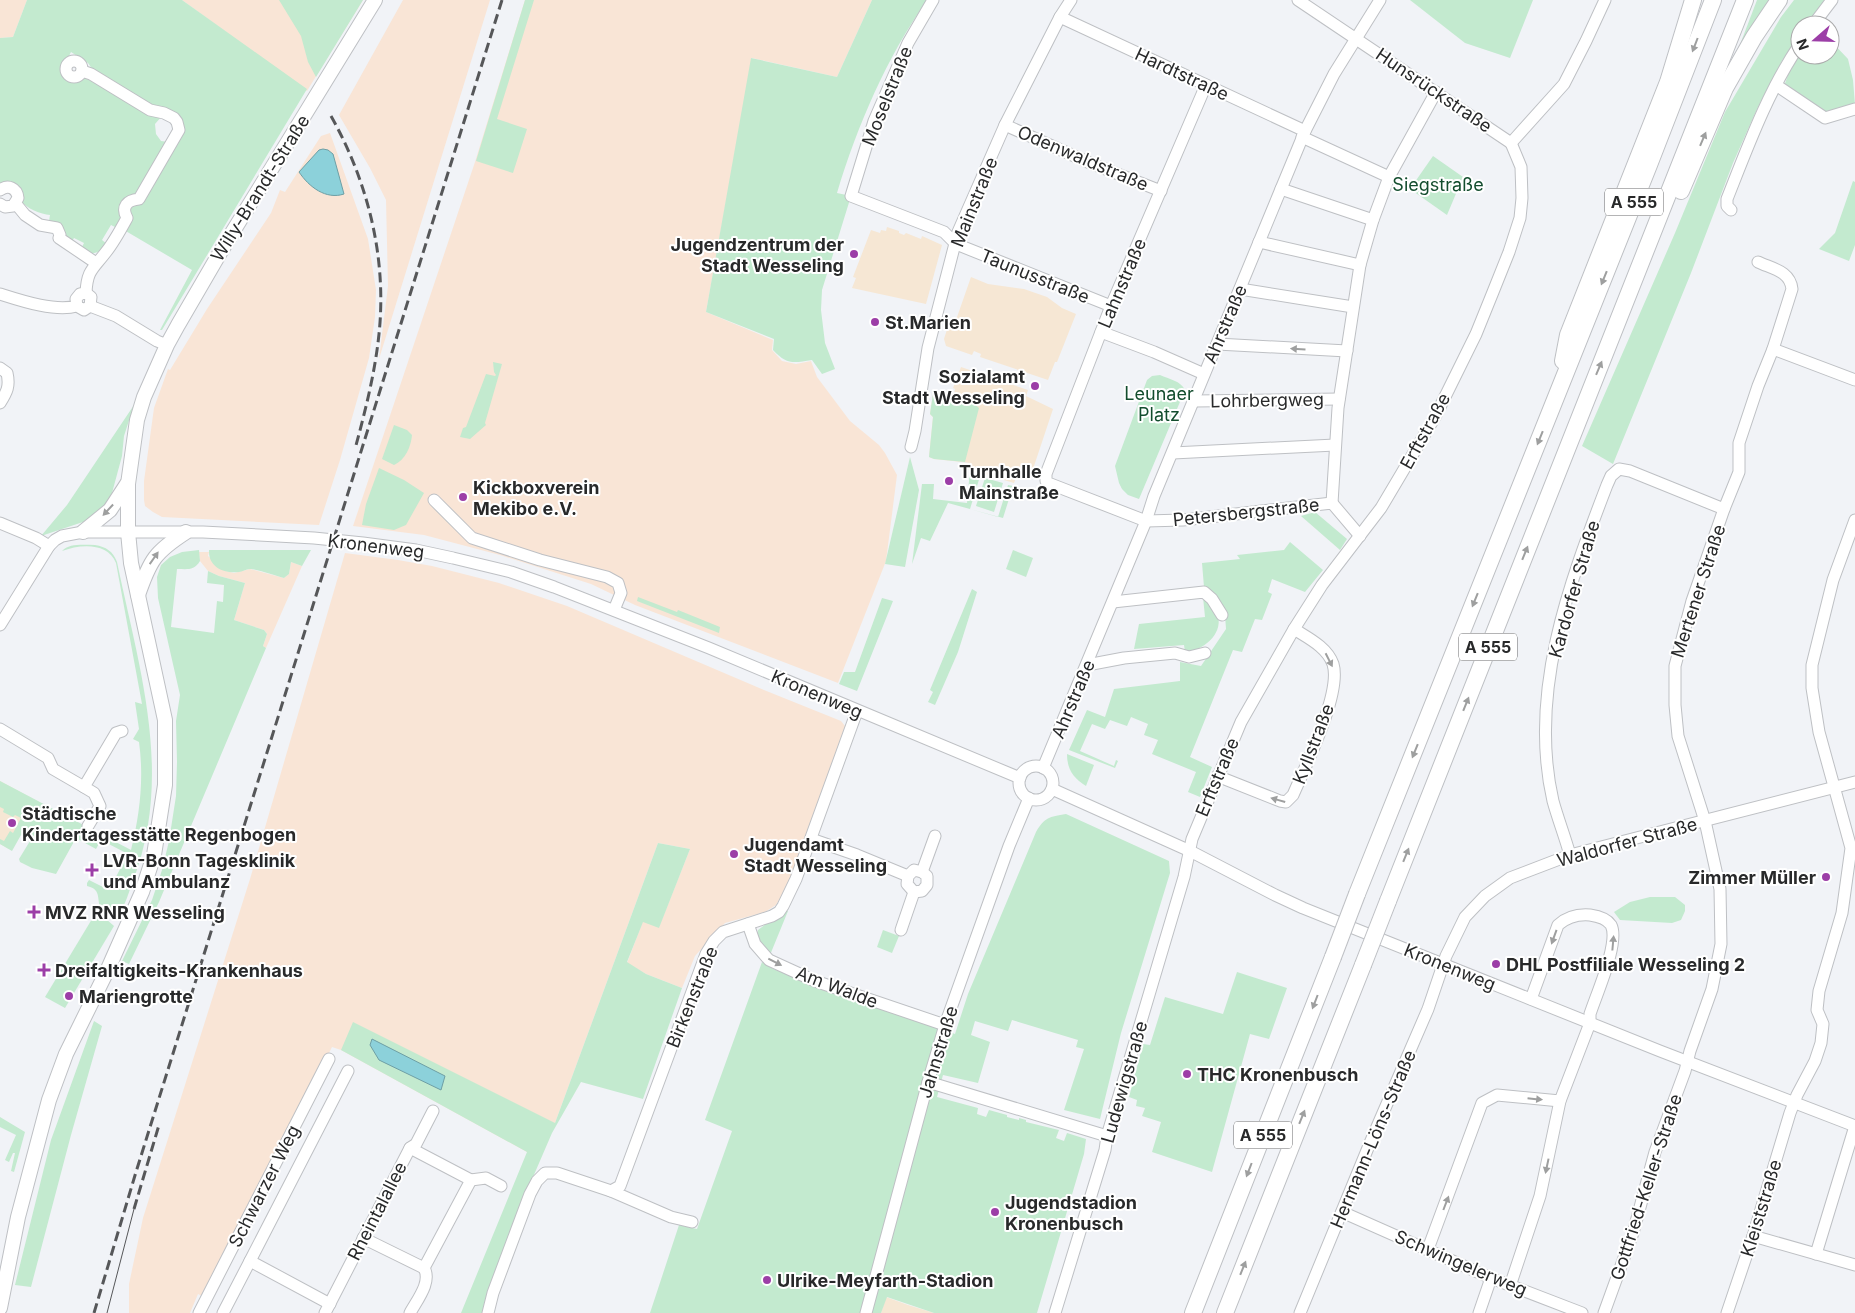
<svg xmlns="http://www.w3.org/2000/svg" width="1855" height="1313" font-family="Inter,sans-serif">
<rect width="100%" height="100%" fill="#f1f3f7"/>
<!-- industrial -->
<g fill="#f9e5d6">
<polygon points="0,0 27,0 13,37 0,38"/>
<polygon points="182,0 363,0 307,91"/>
<polygon points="403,0 490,0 379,359 388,286 386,200 370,168 339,115"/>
<polygon points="525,0 872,0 837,77 752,58 706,312 773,340 772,350 782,361 796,364 811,361 817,377 850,421 879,445 885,453 897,475 886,561 838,683 635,605 591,584 500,555 424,535 353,526 475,162"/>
<polygon points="330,133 368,239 376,290 375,317 369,358 340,460 319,525 162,517 153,512 145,506 144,500 144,481 154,408 168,369 170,370 207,309 271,213 280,190 285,192 321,136"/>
<polygon points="199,552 209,552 208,556 226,571 234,573 250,569 284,578 289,574 291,562 302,566 266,648 263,646 267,634 264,630 234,620 245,583 219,576 208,571 200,561"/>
<polygon points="345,553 398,560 432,566 499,583 567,606 764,690 841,721 845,726 795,868 782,895 776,905 765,912 725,923 695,956 682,988 646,974 627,963 643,921 659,927 690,849 658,843 555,1123 527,1152 341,1050 332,1047 223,1264 204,1297 198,1294 190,1313 129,1313 129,1284 143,1218 250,879"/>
</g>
<!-- education -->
<g fill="#f6e7d4">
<polygon points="887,227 899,231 899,233 904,235 906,233 921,239 922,236 942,245 926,304 852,288 856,278 853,277 871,230 880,233 881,230 886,231"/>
<polygon points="971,277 988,284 1024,289 1047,297 1062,308 1076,314 1057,362 1055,362 1048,380 980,357 981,354 974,351 972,355 946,346 944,339 950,320 956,320"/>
<polygon points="961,367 1028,390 1026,396 1053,409 1031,475 1019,470 1014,483 970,470 971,463 934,459 929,457 933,417 930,414 933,394 943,397 948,401 952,394 954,394 955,389 953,388"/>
<polygon points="0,781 37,801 9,849 0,844"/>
<polygon points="886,1297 908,1305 934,1313 881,1313"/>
</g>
<!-- green -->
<g fill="#c3eacf">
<path d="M27 0H182L307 89 162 330H160L192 270 124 230 131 207 135 204 140 205 184 131 151 106 93 70 88 63 71 52 63 68C66 87 80 76 91 80 115 89 138 104 162 116L155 124 156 134 161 141 168 142 117 228 111 225 102 240 107 244C98 254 93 256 81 249L84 243 74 238 71 243 42 222 49 221 50 215C41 214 26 209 21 200L0 186V38L13 37Z"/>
<polygon points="279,0 363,0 316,77 308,62 301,36"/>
<polygon points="525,0 534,0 497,119 527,129 513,173 476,161"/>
<path d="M872 0H927C886 59 858 124 837 193L851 196 822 290 821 310 825 343 835 369 822 374 812 360C793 363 787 365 773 350L774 339 706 312 751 58 837 77Z"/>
<polygon points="1410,0 1533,0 1510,58 1465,43"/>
<polygon points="1757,0 1772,0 1733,63"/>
<polygon points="1794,0 1828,0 1809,25 1800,25 1800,37 1783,59 1757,109 1733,163 1691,273 1613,464 1582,446 1675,233 1725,112 1781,17"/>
<polygon points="1830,40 1848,59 1853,80 1855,105 1824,115 1784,86 1794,59 1800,51 1800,55 1830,55"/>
<polygon points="1433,156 1463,177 1447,215 1410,189"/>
<polygon points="1853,181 1855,182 1855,245 1849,261 1819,249 1835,233"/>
<polygon points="493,362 502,364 485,423 486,425 470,439 460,437 463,428 466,427 486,374 495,376 496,375 494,372"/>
<path d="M1160 375C1169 379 1181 381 1185 390L1139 499 1128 495 1122 489 1119 483 1115 466 1147 380 1152 376Z"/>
<polygon points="933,394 943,397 948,401 952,394 967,398 979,408 965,462 934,459 929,457 933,417 930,414"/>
<polygon points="134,405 124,436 122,456 112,493 107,505 89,520 41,536 67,505"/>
<path d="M394 425 407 430 412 435C411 447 405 460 394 465L382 459Z"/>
<polygon points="910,457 919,490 905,567 885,564"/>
<polygon points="379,468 404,480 424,493 406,525 394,530 362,525 366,504"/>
<polygon points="970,470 981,473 970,509 998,517 1008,485 1013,486 1003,518 948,503 930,541 921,538 912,564 922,484 934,484 933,499 967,503"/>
<polygon points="985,478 1003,483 994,512 976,506"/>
<polygon points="1315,512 1347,539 1340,550 1301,516"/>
<polygon points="1290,542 1323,570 1305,592 1272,579 1268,592 1272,594 1262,620 1255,619 1242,652 1233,650 1190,757 1212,767 1200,797 1188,792 1196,772 1152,754 1158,740 1144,735 1148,724 1131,717 1127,726 1110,720 1105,729 1092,724 1080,751 1114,766 1116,760 1118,761 1115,768 1069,750 1087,710 1105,717 1114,689 1180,681 1180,662 1201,666 1226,629 1225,615 1204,587 1202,563 1240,559 1237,555 1284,550"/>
<path d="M95 545C106 547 113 551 117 562 139 668 174 774 133 881 129 891 125 908 117 915L109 914 108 911 100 907C97 898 101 889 87 886V883L89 880 109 890 128 854 101 840 96 849 76 838 56 874 32 868 20 862 19 859 30 841 21 835 12 851 0 844V839L4 841 10 831 13 833 21 818 15 815 13 817 3 812 4 809 0 807V781L131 850C140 814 144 778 139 742L133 739 139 729 135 702 142 704 116 563C108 542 80 544 62 551 69 543 84 545 95 545Z"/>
<path d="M199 550 200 561C194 571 187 569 177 569L171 627 214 633 217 601 223 602 224 585 207 583 208 571 219 576 245 583 234 620 264 630 267 634 263 646 266 648 159 902 129 964 122 961 152 900 162 870 169 841 176 796 177 762 176 721 180 695 158 598 157 577 161 565 170 557 182 552Z"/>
<path d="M209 550H311L302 566 291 562 289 574 284 578C277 576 256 569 250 569 246 569 242 572 239 572 224 574 208 567 209 550Z"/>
<polygon points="1013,550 1033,558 1026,577 1006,569"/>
<polygon points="972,589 977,592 958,652 935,705 928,702 933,692 930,690"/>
<polygon points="638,597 677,612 678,610 720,627 719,633 637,601"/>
<path d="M1203 597C1207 602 1216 609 1218 616 1223 635 1202 651 1185 652L1184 645 1134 649 1139 624 1205 617Z"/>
<polygon points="882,598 893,601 857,691 839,684 844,672 855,672"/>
<path d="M1067 754 1094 765 1086 786C1073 778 1067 769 1067 754Z"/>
<path d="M1066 814 1169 861 1170 873 1121 1033 1100 1119 1064 1110 1084 1049 1076 1047 1078 1040 1012 1020 1008 1031 975 1021 971 1035 990 1042 978 1083 943 1075 937 1097 978 1108 977 1114 986 1117 989 1110 1007 1115V1117L1019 1120V1118L1026 1120V1122L1059 1130 1056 1138 1064 1141 1067 1133 1086 1139 1084 1154 1037 1313H934L887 1297 881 1313H650L679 1225 697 1229 732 1131 705 1120 762 962 773 969 955 1034 968 994 1036 832C1045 817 1049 817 1066 814Z"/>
<polygon points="658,843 690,849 659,928 643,922 627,962 646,974 682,988 643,1099 581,1082 552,1133 530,1184 488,1313 461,1313 527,1152 341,1050 353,1022 555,1123"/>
<polygon points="1650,897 1675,897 1685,905 1685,911 1681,920 1672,923 1620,920 1614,912 1630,902"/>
<path d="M785 910 788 911 770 955C763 948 755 941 758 930Z"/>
<polygon points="97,915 106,919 114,926 65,1008 45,997 92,919"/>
<polygon points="883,930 899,936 892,953 877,947"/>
<polygon points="1237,972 1287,988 1269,1039 1250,1034 1212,1172 1152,1152 1161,1122 1142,1116 1145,1108 1136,1106 1137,1100 1129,1097 1143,1044 1150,1045 1165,997 1223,1014"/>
<polygon points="94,1021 102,1026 71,1135 31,1287 15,1285 51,1140"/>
<polygon points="0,1117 25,1132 14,1172 11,1171 15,1153 13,1153 9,1162 5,1160 16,1135 0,1127"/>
</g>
<!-- water -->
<g fill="#8cd1da" stroke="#6e9fa5">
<path d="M323 149 328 150 333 154 344 194C326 200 309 187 299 172L319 150Z"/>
<polygon points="372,1039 445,1076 441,1090 379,1060 370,1045"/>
</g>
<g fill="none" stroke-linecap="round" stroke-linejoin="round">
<defs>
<g id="minor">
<polyline points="933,0 908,43 874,121 851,196 944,232 956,244 1111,306"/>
<polyline points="1298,0 1511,143"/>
<polyline points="1060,17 1305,131"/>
<polyline points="1813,25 1832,0"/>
<circle cx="74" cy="69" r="8"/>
<path d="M82 71 91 74 150 110 164 113 174 118 177 122 179 130 139 199C127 200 121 207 127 218 121 229 114 242 106 252 93 269 87 270 86 293"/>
<polyline points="1206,85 1111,306 1046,474 1046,481 1048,483 1146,521 1183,520 1332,503 1360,536"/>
<polyline points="1776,85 1825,118 1855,109"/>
<polyline points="1005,125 1090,163 1161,191"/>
<polyline points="1302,137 1389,177"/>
<polyline points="1511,143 1564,84 1586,41 1605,0"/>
<polyline points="1281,189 1373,220"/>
<path d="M0 190C8 184 17 188 18 198L13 206 5 207 0 204"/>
<polyline points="16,204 25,215 40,225 57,228 60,235 59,238 96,263"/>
<path d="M1731 210 1727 206V199C1748 146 1768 91 1800 44"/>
<polyline points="1259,242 1360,265"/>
<polyline points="1240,289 1353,307"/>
<path d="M0 294C22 301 55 312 77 306L84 310 90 306 91 297 86 293 80 294 76 299 77 306"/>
<polyline points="90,306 116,316 157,341 167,345"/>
<polyline points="1101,332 1154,352 1204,374"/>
<polyline points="1217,344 1347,351"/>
<polyline points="1773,349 1855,380"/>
<path d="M0 368 7 373C10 386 7 392 0 403"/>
<polyline points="1195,401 1339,399"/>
<polyline points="911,447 915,431 928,348 958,232 1005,125 1060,17 1071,0"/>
<polyline points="1173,453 1335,445"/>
<polyline points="434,500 472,538 540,560 607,577 618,583 621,593 614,610"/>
<polyline points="1332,503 1338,408 1360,265 1373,220 1389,177 1436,92"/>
<polyline points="0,523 36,538 49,546"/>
<polyline points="1113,602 1204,592 1212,599 1222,615"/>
<polyline points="0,625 49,546 55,540 62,536 83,532 203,532 314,538 363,543 416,550 453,558 511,572 554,587 709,648 1020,778"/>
<polyline points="1087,665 1124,658 1175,653 1189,657 1205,653"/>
<polyline points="0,729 48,758 53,769 84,787"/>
<circle cx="1036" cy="783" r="17"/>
<polyline points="1043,768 1146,521 1154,496 1305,131 1334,74 1380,0"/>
<path d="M1217 776 1280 801 1286 802 1293 795C1305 767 1342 693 1333 664 1327 647 1308 638 1294 629"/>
<polyline points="1052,789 1190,851 1275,895 1303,908 1660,1051 1855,1126"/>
<polyline points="88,826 100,806 94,793 84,787 116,733 122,731"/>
<polyline points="811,839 857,855 908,876 914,870 922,872 927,876 927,885 922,891 914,892 907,884 908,876"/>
<path d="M1570 855C1565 837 1558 819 1553 801 1528 693 1569 584 1607 485L1611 476 1619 469 1630 471 1724 509"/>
<polyline points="922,872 935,836"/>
<polyline points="748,924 755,944 769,960 815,981 945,1025"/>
<polyline points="901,930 914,892"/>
<polyline points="928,1082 1107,1136"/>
<polyline points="471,1180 486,1178 501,1186"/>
<polyline points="611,1191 620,1186 706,954 714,941 723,932 772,916 779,912 783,906 796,879 857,711"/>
<polyline points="1342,1212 1491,1278 1582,1313"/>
<polyline points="1753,1236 1855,1265"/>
<polyline points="363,1238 424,1268 471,1180 410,1148"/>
<polyline points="1428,1249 1482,1103 1497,1095 1560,1101"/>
<polyline points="1816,1254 1855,1126"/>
<polyline points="250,1261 348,1071"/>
<path d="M1510 1286 1540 1196 1560 1101 1590 1023V1014C1596 995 1620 942 1611 925 1607 919 1597 916 1590 915 1578 914 1567 917 1558 925L1531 999"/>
<polyline points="199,1313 329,1059"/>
<polyline points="223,1313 250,1261 330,1304"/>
<polyline points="325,1313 410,1148 416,1144 433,1111"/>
<path d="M410 1313C417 1300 432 1282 424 1268"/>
<polyline points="488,1313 493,1293 530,1194 537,1181 545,1173 557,1173 611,1191 671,1217 692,1222"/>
<polyline points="866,1313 928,1082 945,1025 1009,846 1029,798"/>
<polyline points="1055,1313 1105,1150 1107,1136 1184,877 1192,839 1241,722 1294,629 1322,585 1381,508 1435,417 1476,334 1493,292 1509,252 1520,218 1522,198 1521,167 1511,143"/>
<polyline points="1300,1313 1370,1143 1428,1009 1446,956 1465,917 1485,896 1510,878 1570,855 1855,782"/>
<polyline points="1479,1313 1491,1278"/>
<path d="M1604 1313 1633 1233 1655 1152 1685 1071 1690 1051 1712 989 1721 944 1720 889 1705 821 1678 736 1675 705V666L1692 601 1724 509 1739 472V443L1758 386 1773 349 1792 289C1790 271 1773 269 1758 262"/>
<polyline points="1727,1313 1753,1236 1790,1113 1797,1095 1815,1061 1821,1043 1823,1024 1817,1010 1819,991 1842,913 1851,848 1819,732 1812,688 1812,665 1833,580 1855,520"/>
</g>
<g id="major">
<polyline points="83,532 110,510 127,484"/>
<path d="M138 595C150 560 155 552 186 532"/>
<polyline points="0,1308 18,1217 49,1100 66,1054 108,969 142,892 154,855 165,785 165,720 131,563 128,532 128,484 137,420 144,397 167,345 178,325 221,251 375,0"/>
</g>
<g id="highway">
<polyline points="1681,191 1725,88 1754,37 1779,0"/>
<polyline points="1563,361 1568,335 1668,82 1693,0"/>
<polyline points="1357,894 1649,165 1713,0"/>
<polyline points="1388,901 1745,0"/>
<polyline points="1193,1313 1333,957"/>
<polyline points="1225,1313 1363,965"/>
</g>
</defs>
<!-- minor casing -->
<use href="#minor" stroke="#bec0c4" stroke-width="13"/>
<!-- major casing -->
<use href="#major" stroke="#bec0c4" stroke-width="16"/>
<!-- highway casing -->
<use href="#highway" stroke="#bec0c4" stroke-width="18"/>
<!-- minor -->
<use href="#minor" stroke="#fff" stroke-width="11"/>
<!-- major -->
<use href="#major" stroke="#fff" stroke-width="14"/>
<!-- highway -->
<use href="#highway" stroke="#fff" stroke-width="16"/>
<!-- tram -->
<polyline stroke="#565759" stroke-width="1" points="107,1313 134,1209"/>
<!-- rail -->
<g stroke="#565759" stroke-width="3" stroke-dasharray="10 5" stroke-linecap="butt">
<path d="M331 116C368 182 387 258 379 334 375 373 365 412 355 449"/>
<polyline points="134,1209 159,1125"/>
<polyline points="94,1313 136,1172 502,0"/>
</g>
<defs>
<g id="highway-bridge">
<polyline points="1333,957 1357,894"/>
<polyline points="1363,965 1388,901"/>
</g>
</defs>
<!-- highway-bridge casing -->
<use href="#highway-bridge" stroke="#bec0c4" stroke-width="18" stroke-linecap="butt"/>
<!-- highway-bridge -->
<use href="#highway-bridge" stroke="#fff" stroke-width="16"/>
</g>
<!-- one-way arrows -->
<defs><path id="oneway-solid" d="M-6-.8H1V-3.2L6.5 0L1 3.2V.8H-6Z" transform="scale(1.25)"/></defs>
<g fill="#9e9f9f">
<use href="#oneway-solid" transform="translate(1695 45) rotate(111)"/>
<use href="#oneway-solid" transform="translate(1703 139) rotate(-67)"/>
<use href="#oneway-solid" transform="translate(1604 278) rotate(112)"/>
<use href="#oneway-solid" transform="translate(1298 349) rotate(-177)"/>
<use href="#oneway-solid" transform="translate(1599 368) rotate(-67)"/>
<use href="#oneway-solid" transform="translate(1540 438) rotate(112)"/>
<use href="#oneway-solid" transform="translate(108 510) rotate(133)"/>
<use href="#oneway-solid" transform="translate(1525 553) rotate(-68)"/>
<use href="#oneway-solid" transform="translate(154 558) rotate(-55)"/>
<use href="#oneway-solid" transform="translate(1475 600) rotate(112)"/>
<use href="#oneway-solid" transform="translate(1329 660) rotate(63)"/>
<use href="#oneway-solid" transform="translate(1466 704) rotate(-68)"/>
<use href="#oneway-solid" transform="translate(1415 751) rotate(112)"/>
<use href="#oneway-solid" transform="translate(1278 800) rotate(-164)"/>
<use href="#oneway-solid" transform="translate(1406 855) rotate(-68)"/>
<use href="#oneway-solid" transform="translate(1554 937) rotate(110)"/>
<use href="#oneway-solid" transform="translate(1613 943) rotate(-85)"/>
<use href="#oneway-solid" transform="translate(775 962) rotate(27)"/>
<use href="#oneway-solid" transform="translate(1315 1002) rotate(111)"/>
<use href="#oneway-solid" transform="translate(1535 1099) rotate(6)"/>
<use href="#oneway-solid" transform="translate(1302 1117) rotate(-68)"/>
<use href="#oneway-solid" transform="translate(1547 1166) rotate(102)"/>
<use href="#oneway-solid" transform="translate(1249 1170) rotate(111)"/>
<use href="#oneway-solid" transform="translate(1446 1203) rotate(-69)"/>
<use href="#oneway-solid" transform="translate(1243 1268) rotate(-68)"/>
</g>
<!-- markers -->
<g fill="#9c3ea7" stroke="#fff" stroke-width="2">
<circle cx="854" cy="254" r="5"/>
<circle cx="875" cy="322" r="5"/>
<circle cx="1035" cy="386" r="5"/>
<circle cx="949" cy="481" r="5"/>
<circle cx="463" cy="497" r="5"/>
<circle cx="12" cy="823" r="5"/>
<circle cx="734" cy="854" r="5"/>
<path d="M89.5 862.5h5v5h5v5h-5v5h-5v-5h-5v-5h5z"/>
<circle cx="1826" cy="877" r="5"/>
<path d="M31.5 904.5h5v5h5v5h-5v5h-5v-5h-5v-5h5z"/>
<circle cx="1496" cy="964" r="5"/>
<path d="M41.5 962.5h5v5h5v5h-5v5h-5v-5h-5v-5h5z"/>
<circle cx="69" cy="996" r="5"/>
<circle cx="1187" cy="1074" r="5"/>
<circle cx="995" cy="1212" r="5"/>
<circle cx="767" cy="1280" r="5"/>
</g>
<g text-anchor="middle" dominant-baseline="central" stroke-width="4" stroke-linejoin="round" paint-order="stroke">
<!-- shield labels -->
<g fill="#fff" stroke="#68696a" stroke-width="1">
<rect x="1605" y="188.5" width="58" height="27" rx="4"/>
<rect x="1459" y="633.5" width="58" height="27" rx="4"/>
<rect x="1234" y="1121.5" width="58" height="27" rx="4"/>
</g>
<g font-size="16" font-weight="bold" fill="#28292a">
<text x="1634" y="202">A 555</text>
<text x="1488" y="647">A 555</text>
<text x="1263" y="1135">A 555</text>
</g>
<!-- street labels -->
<g font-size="18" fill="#28292a" stroke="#fff">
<text transform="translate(1182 74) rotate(25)">Hardtstraße</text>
<text transform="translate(1434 90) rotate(34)">Hunsrückstraße</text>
<text transform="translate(887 96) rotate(-68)">Moselstraße</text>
<text transform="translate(1083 158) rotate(23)">Odenwaldstraße</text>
<text transform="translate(260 188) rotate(-58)">Willy-Brandt-Straße</text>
<text transform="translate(974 202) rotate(-68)">Mainstraße</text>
<text transform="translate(1035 276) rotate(22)">Taunusstraße</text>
<text transform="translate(1122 283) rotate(-67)">Lahnstraße</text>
<text transform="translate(1225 324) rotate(-67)">Ahrstraße</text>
<text transform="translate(1267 400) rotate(-1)">Lohrbergweg</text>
<text transform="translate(1425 431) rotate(-61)">Erftstraße</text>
<text transform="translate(1246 512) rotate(-6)">Petersbergstraße</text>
<text transform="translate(376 546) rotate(7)">Kronenweg</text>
<text transform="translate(1574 589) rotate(-74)">Kardorfer Straße</text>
<text transform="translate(1698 591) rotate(-72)">Mertener Straße</text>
<text transform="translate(817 694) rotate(23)">Kronenweg</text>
<text transform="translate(1073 699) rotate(-67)">Ahrstraße</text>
<text transform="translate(1313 744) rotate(-69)">Kyllstraße</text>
<text transform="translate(1217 777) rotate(-67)">Erftstraße</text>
<text transform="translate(1627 842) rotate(-15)">Waldorfer Straße</text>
<text transform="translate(1450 967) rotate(22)">Kronenweg</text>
<text transform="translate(837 987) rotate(21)">Am Walde</text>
<text transform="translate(692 997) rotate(-68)">Birkenstraße</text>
<text transform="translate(938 1052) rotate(-73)">Jahnstraße</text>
<text transform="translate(1124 1082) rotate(-74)">Ludewigstraße</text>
<text transform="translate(1373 1139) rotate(-67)">Hermann-Löns-Straße</text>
<text transform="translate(264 1186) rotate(-63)">Schwarzer Weg</text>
<text transform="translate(1646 1187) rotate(-72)">Gottfried-Keller-Straße</text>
<text transform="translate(1761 1208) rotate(-73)">Kleiststraße</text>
<text transform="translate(377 1211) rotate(-63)">Rheintalallee</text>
<text transform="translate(1461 1263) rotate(23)">Schwingelerweg</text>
</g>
<!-- park labels -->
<g font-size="18" fill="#134d2e" stroke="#fff">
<text x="1438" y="184">Siegstraße</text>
<text x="1159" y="393">Leunaer<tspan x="1159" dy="21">Platz</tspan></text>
</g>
<!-- poi labels -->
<g font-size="18" font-weight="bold" fill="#28292a" stroke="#fff" text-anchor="start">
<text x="844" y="244" text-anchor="end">Jugendzentrum der<tspan x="844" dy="21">Stadt Wesseling</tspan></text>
<text x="885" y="322">St.Marien</text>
<text x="1025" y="376" text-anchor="end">Sozialamt<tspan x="1025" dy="21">Stadt Wesseling</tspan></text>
<text x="959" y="471">Turnhalle<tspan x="959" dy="21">Mainstraße</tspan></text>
<text x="473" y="487">Kickboxverein<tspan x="473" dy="21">Mekibo e.V.</tspan></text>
<text x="22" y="813">Städtische<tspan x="22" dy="21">Kindertagesstätte Regenbogen</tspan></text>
<text x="744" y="844">Jugendamt<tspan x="744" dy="21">Stadt Wesseling</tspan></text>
<text x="103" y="860">LVR-Bonn Tagesklinik<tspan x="103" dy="21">und Ambulanz</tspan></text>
<text x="1816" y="877" text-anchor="end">Zimmer Müller</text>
<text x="45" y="912">MVZ RNR Wesseling</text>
<text x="1506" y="964">DHL Postfiliale Wesseling 2</text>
<text x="55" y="970">Dreifaltigkeits-Krankenhaus</text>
<text x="79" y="996">Mariengrotte</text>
<text x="1197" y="1074">THC Kronenbusch</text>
<text x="1005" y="1202">Jugendstadion<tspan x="1005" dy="21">Kronenbusch</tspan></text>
<text x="777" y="1280">Ulrike-Meyfarth-Stadion</text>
</g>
</g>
<!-- north arrow -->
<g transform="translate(1815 40) rotate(250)"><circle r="24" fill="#ffffff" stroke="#a9a9aa"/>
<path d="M0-4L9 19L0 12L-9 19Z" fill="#9c3ea7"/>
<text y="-8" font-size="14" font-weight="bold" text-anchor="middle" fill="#28292a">N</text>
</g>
</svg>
